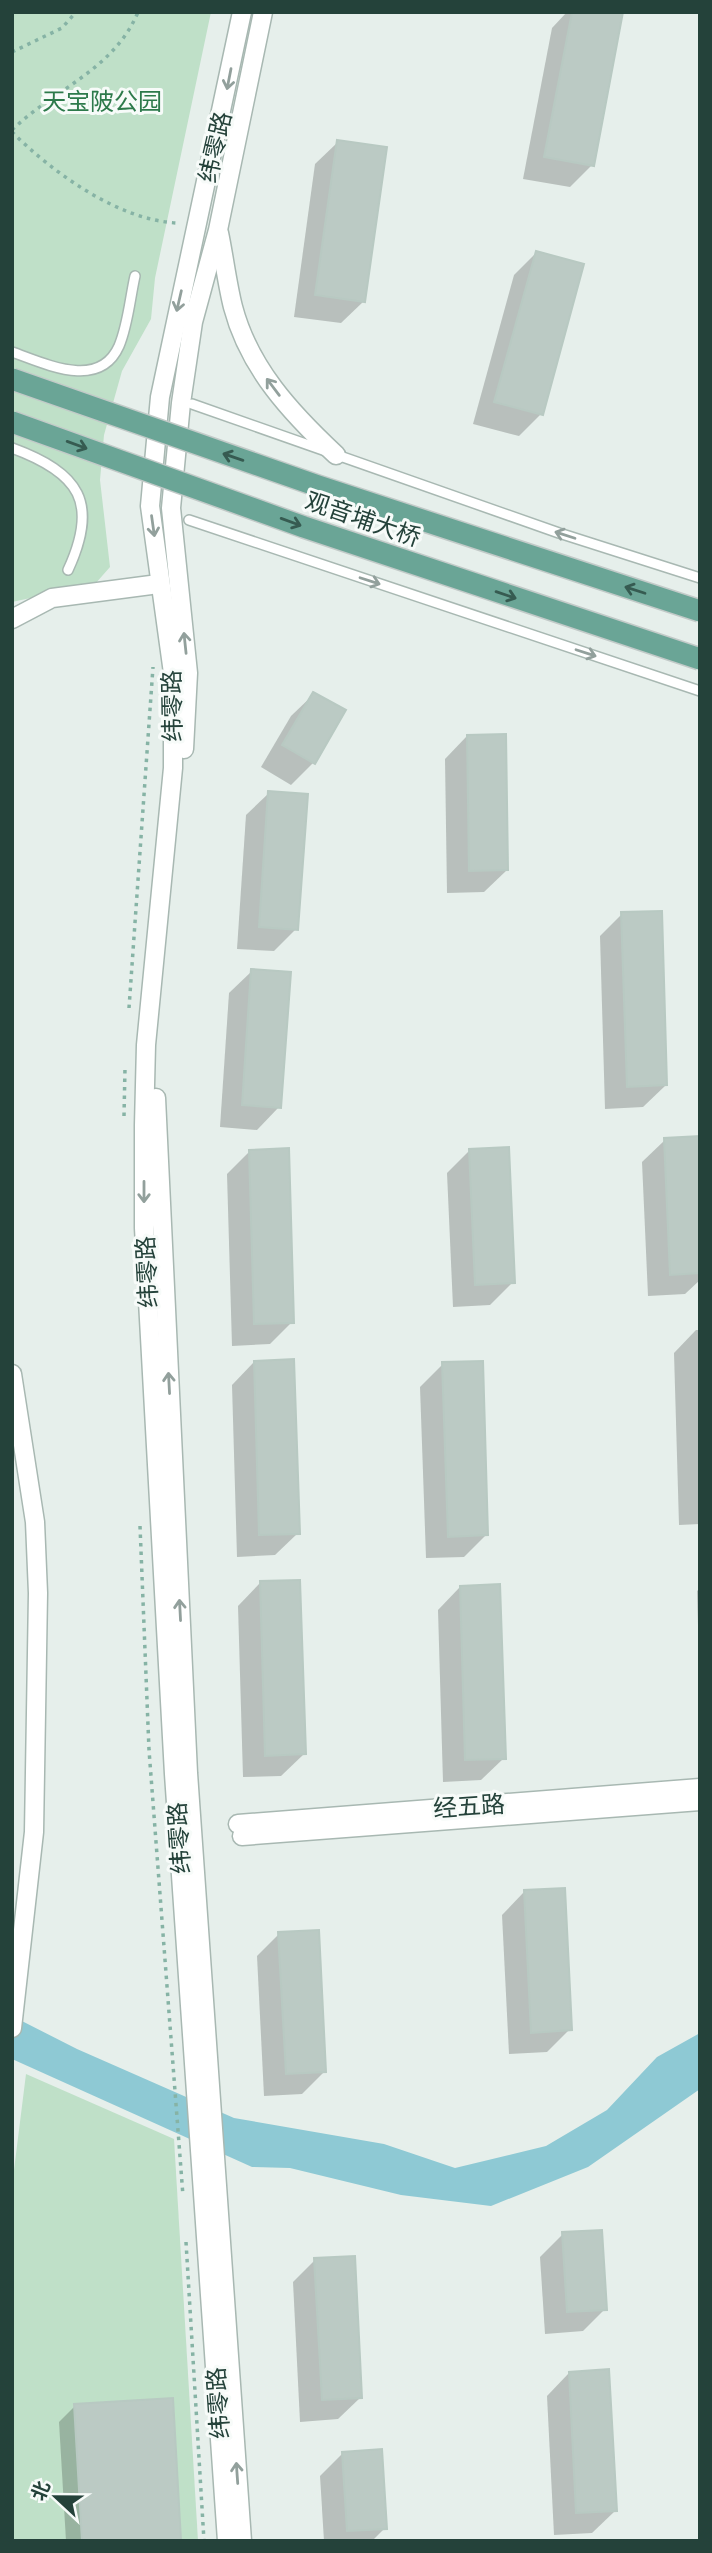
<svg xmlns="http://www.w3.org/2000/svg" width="712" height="2553" font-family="'Space Grotesk','Noto Sans SC',sans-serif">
<rect width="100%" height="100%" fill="#e6efeb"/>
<!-- green -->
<g fill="#bfe0c8">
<polygon points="12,12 211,12 155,278 151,319 122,371 104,435 100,480 110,567 95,584 12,602"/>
<polygon points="26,2074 174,2139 198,2541 12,2541 12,2186"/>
</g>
<!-- water -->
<polygon fill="#8ec9d4" points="12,2016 77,2049 234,2118 384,2144 455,2168 546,2146 607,2110 657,2057 700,2033 700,2089 588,2167 491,2206 401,2195 290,2168 252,2167 12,2059"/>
<!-- shadow -->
<g fill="#0003">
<polygon points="567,12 612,12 592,165 570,187 523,179 552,28"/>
<polygon points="338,142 364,301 341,323 294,317 315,164"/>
<polygon points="536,253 541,414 519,436 473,424 514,275"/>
<polygon points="314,694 313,763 291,785 261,767 291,716"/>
<polygon points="467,736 507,870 484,892 447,893 445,759"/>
<polygon points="269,793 296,929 274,951 237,949 246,815"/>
<polygon points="622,914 666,1085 643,1107 605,1109 600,936"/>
<polygon points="252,971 279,1107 257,1130 220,1127 229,993"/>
<polygon points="700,1138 700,1280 685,1294 648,1296 642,1162 665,1140"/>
<polygon points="470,1150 513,1282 490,1305 453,1307 447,1173"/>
<polygon points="249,1152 292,1322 270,1344 232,1346 227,1174"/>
<polygon points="696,1330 700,1330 700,1524 679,1525 674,1353"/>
<polygon points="254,1362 298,1533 275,1555 237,1557 232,1385"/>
<polygon points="443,1364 486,1535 464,1557 426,1558 420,1387"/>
<polygon points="260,1583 304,1754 281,1776 243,1777 238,1606"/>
<polygon points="460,1587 504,1758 481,1780 443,1782 438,1610"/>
<polygon points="700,1588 700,1694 697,1591"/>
<polygon points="524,1892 570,2029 547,2052 509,2054 502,1915"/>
<polygon points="279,1934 325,2071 302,2094 264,2096 257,1956"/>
<polygon points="563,2234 605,2309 583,2331 545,2334 540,2257"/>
<polygon points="315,2260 361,2397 338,2419 300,2422 293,2282"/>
<polygon points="569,2373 615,2511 592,2533 554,2535 547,2396"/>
<polygon points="75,2406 179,2540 178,2541 66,2541 59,2422"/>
<polygon points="343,2453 385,2528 372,2541 324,2541 320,2476"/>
</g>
<!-- building -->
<g fill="#bbcac4" stroke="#b8c9c2" stroke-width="2">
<polygon points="572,12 623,12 594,166 544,157"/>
<polygon points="337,140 387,147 365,302 315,295"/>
<polygon points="536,251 584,264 543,415 494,402"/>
<polygon points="313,692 346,710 315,764 282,745"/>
<polygon points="506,734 508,870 469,871 467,735"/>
<polygon points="268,791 308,794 298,930 259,927"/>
<polygon points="662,911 667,1085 627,1087 621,912"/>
<polygon points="251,969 291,972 281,1108 242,1105"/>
<polygon points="700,1136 700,1273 670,1275 664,1138"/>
<polygon points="509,1147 515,1283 475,1285 469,1149"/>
<polygon points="289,1148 294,1323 254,1324 249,1150"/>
<polygon points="294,1359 300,1534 259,1535 254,1361"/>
<polygon points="483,1361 488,1535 448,1537 442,1362"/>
<polygon points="300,1580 306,1754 265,1756 260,1581"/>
<polygon points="500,1584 506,1759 465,1760 460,1586"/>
<polygon points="565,1888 572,2030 531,2033 524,1890"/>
<polygon points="319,1930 326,2072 286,2074 278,1932"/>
<polygon points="602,2230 607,2310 567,2312 562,2232"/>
<polygon points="355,2256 362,2398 322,2400 314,2258"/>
<polygon points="609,2369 617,2511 576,2513 569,2372"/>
<polygon points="173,2398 181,2540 82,2541 74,2404"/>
<polygon points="382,2449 387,2529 347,2531 342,2452"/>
</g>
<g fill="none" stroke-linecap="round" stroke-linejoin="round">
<defs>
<g id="lane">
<path d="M12 352C44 363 99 391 119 346 128 325 130 298 135 276"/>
<polyline points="192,404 559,533 700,578"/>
<path d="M12 448C80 473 99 503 68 570"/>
<polyline points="189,520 700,691"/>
</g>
<g id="street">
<path d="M219 233C224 257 227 283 233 307 249 368 291 413 336 455"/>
<polyline points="12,619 52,598 151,585"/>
<polyline points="184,749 188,673 171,508 181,403 193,322 218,230 263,12"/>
<polyline points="156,1098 188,1773 242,2541"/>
<polyline points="12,1374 35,1522 38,1593 34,1832 12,2028"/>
<polyline points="238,1824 700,1788"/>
<polyline points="242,1836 700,1801"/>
<polyline points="227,2541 174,1774 144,1228 144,1125 146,1045 173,768 173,673 150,506 160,397 242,12"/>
</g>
</defs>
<!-- lane casing -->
<use href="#lane" stroke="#a8b8b2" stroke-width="12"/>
<!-- street casing -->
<use href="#street" stroke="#a8b8b2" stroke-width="21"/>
<!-- path -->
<g stroke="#86b3a5" stroke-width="3.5" stroke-dasharray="3.5 5" stroke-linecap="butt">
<polyline points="12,52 62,28 76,12"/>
<path d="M12 130C54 89 114 70 138 12"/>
<path d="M12 132C52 172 119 221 178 223"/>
<polyline points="129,1008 153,667"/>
<polyline points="124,1116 125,1068"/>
<polyline points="140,1526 149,1750 183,2196"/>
<polyline points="186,2242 204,2541"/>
</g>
<!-- lane -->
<use href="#lane" stroke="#fff" stroke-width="9"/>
<!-- street -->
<use href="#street" stroke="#fff" stroke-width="18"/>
<defs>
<g id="primary-bridge">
<polyline points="12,379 318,486 700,611"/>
<polyline points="12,422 304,527 700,659"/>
</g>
</defs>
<!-- primary-bridge casing -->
<use href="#primary-bridge" stroke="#c2cac8" stroke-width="24" stroke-linecap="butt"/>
<!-- primary-bridge -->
<use href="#primary-bridge" stroke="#6aa596" stroke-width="21"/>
</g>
<!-- one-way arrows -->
<defs><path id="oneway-shaft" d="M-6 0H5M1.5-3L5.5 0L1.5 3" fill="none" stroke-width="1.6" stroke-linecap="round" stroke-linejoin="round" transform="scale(1.75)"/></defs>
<g stroke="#92a09c">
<use href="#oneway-shaft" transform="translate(229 79) rotate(101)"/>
<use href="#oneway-shaft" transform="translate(179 301) rotate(103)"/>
<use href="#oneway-shaft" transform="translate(273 387) rotate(-127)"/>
<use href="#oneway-shaft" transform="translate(153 526) rotate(82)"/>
<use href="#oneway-shaft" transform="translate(565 535) rotate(-162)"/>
<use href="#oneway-shaft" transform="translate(370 581) rotate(18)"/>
<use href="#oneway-shaft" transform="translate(185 643) rotate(-96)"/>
<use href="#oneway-shaft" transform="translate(586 653) rotate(18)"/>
<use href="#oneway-shaft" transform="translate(144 1192) rotate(90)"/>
<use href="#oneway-shaft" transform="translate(169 1383) rotate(-93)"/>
<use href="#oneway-shaft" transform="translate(180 1610) rotate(-93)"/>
<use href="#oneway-shaft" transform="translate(237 2473) rotate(-94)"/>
</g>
<g stroke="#365b51">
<use href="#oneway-shaft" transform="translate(77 445) rotate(20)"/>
<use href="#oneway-shaft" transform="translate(233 457) rotate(-161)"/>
<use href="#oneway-shaft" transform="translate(291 522) rotate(20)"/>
<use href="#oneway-shaft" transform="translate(635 590) rotate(-162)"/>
<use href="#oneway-shaft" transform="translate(506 595) rotate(19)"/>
</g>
<g text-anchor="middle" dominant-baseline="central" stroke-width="6" stroke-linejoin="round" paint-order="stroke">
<!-- park labels -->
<g font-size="24" fill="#2d7a4b" stroke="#f7fbf9">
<text x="102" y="101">天宝陂公园</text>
</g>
<!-- street labels -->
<g font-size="24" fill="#24423a" stroke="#f7fbf9">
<text transform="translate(215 147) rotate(-77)">纬零路</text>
<text transform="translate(363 519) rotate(19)">观音埔大桥</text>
<text transform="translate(172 706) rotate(-91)">纬零路</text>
<text transform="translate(147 1272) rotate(-93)">纬零路</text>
<text transform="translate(469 1806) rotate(-4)">经五路</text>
<text transform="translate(179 1838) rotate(-94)">纬零路</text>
<text transform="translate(218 2403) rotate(-94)">纬零路</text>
</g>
</g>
<!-- border -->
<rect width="712" height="2553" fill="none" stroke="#24423a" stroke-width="28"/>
<!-- north arrow -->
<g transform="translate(56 2497) rotate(292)" stroke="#f7fbf9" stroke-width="5" paint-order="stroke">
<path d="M0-5L12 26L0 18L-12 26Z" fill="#24423a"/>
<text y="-10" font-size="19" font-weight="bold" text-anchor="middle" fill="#24423a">北</text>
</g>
</svg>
